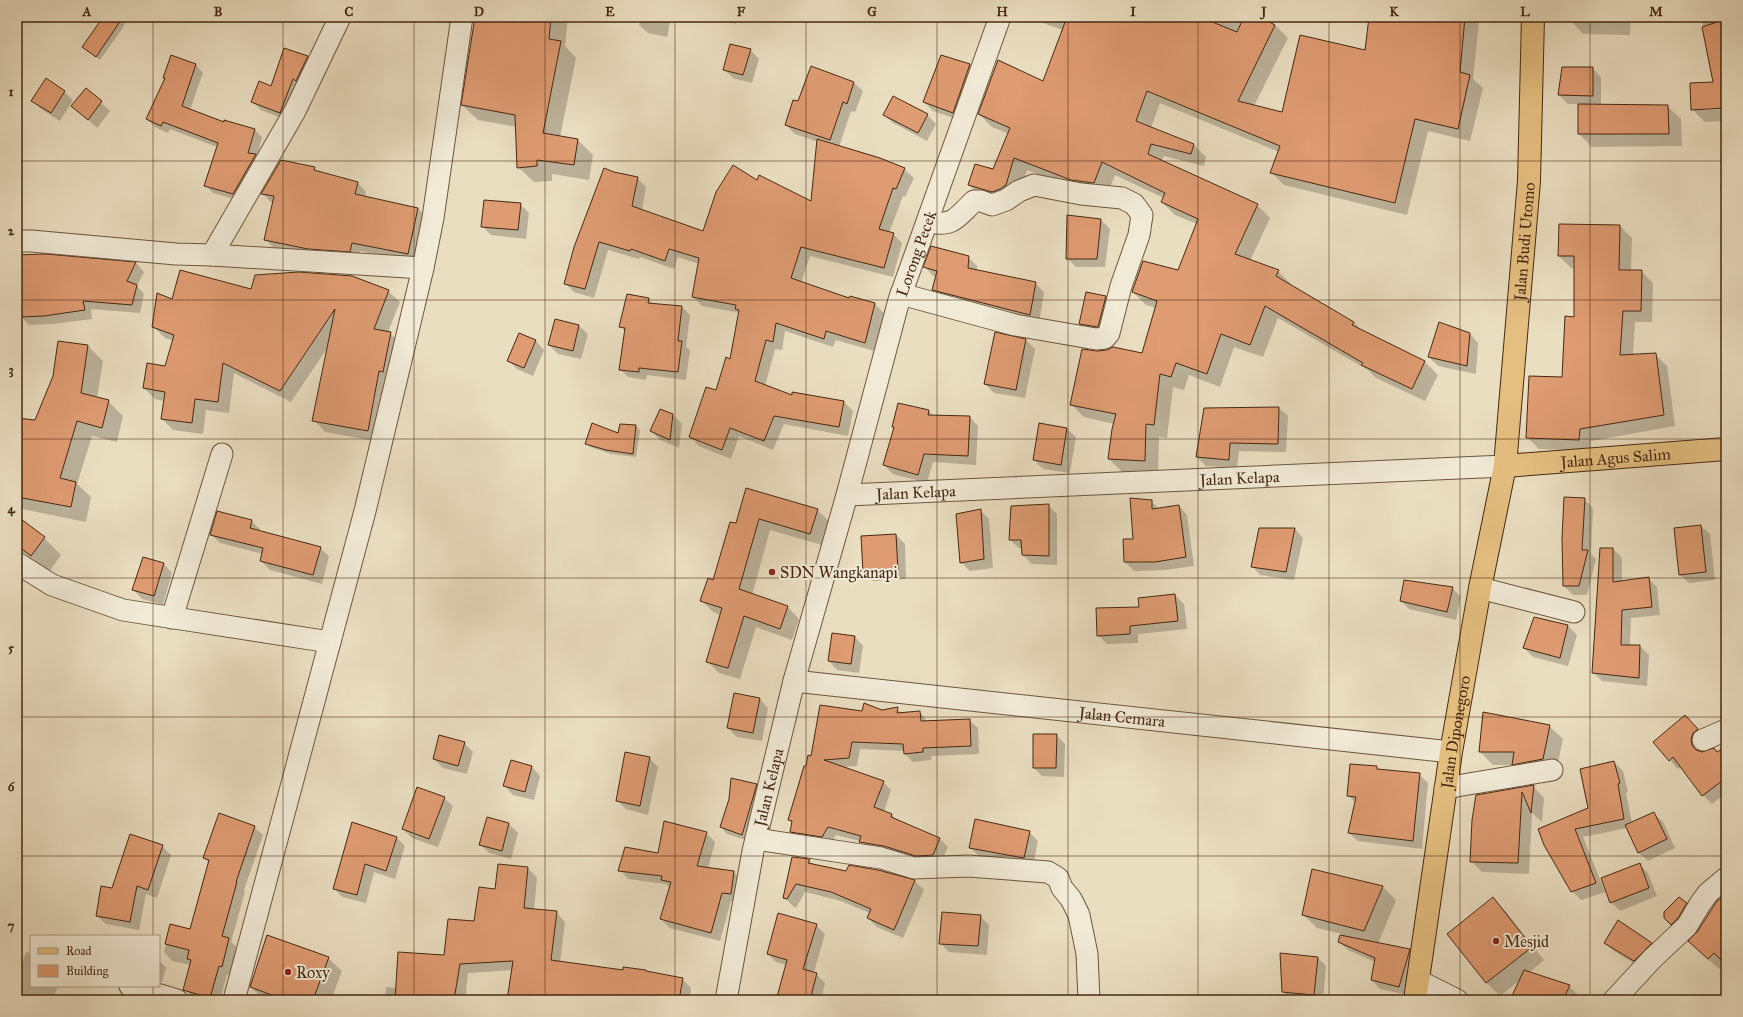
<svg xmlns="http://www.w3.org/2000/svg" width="1743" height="1017" font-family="'IM FELL Great Primer',serif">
<rect width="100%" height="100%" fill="#eadec1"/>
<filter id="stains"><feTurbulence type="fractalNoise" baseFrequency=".005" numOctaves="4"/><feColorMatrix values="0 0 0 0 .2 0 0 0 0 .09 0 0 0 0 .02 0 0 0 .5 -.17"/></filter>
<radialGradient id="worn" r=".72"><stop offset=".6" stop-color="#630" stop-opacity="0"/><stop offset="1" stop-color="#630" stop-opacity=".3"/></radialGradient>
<!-- shadow -->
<g fill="#0003">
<polygon points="99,17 128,17 122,29 100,60 83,47 101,22 98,19"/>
<polygon points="522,17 568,17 565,46 576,58 560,137 578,140 593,155 589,180 552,174 552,181 534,182 518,167 517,127 478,120 462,105"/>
<polygon points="640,17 671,17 667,37 648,33 639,25"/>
<polygon points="714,17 738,17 736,24"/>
<polygon points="1035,17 1103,17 1118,23 1121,17 1257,17 1275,25 1288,38 1254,106 1283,113 1366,51 1370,17 1472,17 1479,23 1473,79 1483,88 1470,141 1428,131 1407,215 1284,185 1271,172 1279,152 1160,103 1151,128 1193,144 1206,157 1204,166 1164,156 1162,161 1257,205 1270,218 1250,261 1278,271 1291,284 1291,285 1354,322 1362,331 1425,362 1438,375 1425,401 1376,378 1368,370 1278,318 1263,357 1234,347 1220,387 1189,375 1184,390 1173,387 1167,438 1159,437 1158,474 1122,472 1109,459 1114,424 1084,417 1071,404 1143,355 1156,308 1146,305 1133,292 1179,271 1197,224 1175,215 1162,202 1164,198 1115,175 1107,196 1085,192 1027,170 1019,198 982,198 969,185 994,171 1009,134 992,127 979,114 1044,82 1063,30 1040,22"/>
<polygon points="1571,17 1631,17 1630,35 1583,34 1571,21"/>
<polygon points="1701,17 1726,17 1726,107 1703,108 1703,110 1726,109 1726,121 1705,122 1692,109 1715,83"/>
<polygon points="750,50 759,59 752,83 733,78 724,69"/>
<polygon points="172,57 196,65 203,73 190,110 225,123 255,130 262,137 257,156 263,163 241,201 213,193 205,185 217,147 170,129 168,133 155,127 147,119 166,79 164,77"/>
<polygon points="307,57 316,66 289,121 261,110 252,101"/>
<polygon points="942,57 970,65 979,74 962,121 933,111 924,102"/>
<polygon points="811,68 854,83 863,91 855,112 851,111 839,147 904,169 914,178 905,197 903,196 889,233 893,234 902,243 893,277 810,256 801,283 850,299 875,304 884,313 874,351 836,340 833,347 785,331 782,350 775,349 765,386 792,397 793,393 844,402 853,411 848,436 784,424 773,450 739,436 731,459 699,446 690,437 716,391 730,360 740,313 702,306 693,297 699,264 678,257 674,269 640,257 639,259 608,250 594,298 574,292 565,283 613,173 637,178 646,187 642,210 704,232 757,181 812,202 818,142 795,134 786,125 798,102"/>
<polygon points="1592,68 1601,77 1601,105 1667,106 1681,119 1682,146 1592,147 1579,134 1579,104 1568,104 1559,95"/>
<polygon points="86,89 110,111 97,128 72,106"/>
<polygon points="64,92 73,100 60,121 41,109 33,100"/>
<polygon points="884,115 927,115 936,124 927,141 893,123"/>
<polygon points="314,168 318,172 358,183 366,192 365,197 418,208 426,217 416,262 360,251 359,260 317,257 274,248 265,239 274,202 271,202 262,193"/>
<polygon points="520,204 529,213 526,239 491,235 482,226"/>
<polygon points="1068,216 1101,220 1110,229 1105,267 1076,267 1067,258"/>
<polygon points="1620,226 1632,238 1631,271 1641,271 1653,283 1652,322 1635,322 1633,355 1655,354 1667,366 1675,426 1591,441 1591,451 1539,449 1527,437 1563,378 1574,318 1575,268 1571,268 1559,256"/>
<polygon points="46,255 136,263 144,272 137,286 144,294 140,313 91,309 92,319 53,324 29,325 21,316 21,288 17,284 17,256"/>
<polygon points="968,257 977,266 977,271 1035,283 1044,292 1039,324 942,299 933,290 937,277 933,276 925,267"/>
<polygon points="251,290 388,291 400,302 388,332 402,344 379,442 325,432 314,420 328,347 291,402 234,373 229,413 206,410 203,434 173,430 162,419 164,401 155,399 144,388 166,367 174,341 165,338 153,326 172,300"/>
<polygon points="1106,297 1114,306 1107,335 1089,332 1080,324"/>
<polygon points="649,299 653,304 682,307 690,315 686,347 690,350 686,380 647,375 646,380 628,377 620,369 625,331 621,327"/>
<polygon points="579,326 588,334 581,359 558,354 549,345"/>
<polygon points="996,333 1026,340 1035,349 1025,398 994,393 985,384"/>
<polygon points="520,334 536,341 544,350 533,376 517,369 508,360"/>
<polygon points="1470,334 1478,343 1476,374 1438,366 1429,357"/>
<polygon points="88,346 103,361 97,398 108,401 123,416 117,442 92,436 77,484 91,497 86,522 17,508 17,419 35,421"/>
<polygon points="1279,408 1288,416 1286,452 1239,451 1237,468 1206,466 1197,457"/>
<polygon points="929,411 934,416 970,417 978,426 976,465 933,462 927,483 893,474 884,465 895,428 894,427"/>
<polygon points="673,415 682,424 679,448 660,440 652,431"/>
<polygon points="1040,424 1067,429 1076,437 1070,473 1043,469 1034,460"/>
<polygon points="636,426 640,430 636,457 611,454 590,447 586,443 619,434"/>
<polygon points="747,489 817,510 829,521 822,545 770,530 752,595 788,607 799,619 792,640 756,627 740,679 719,673 708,662 721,615 713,612 701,600 714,581 736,525"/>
<polygon points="1584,499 1593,508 1591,554 1596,559 1587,595 1573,595 1564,586"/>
<polygon points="1151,501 1159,509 1179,506 1187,515 1194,566 1165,570 1134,571 1125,562"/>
<polygon points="1048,505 1057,514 1057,565 1032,564 1023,555 1022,548 1019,548 1010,540"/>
<polygon points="980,510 989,519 993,568 970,571 961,562"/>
<polygon points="17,517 44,538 61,555 49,572 17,548"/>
<polygon points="251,521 260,529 259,531 320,548 329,556 322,584 270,570 261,561 263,554 220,543 211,534"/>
<polygon points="1701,526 1710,534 1715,580 1689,583 1680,575"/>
<polygon points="1295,529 1303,538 1294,580 1260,575 1252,566"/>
<polygon points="896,535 905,544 906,579 873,581 864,572"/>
<polygon points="1613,549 1622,558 1622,582 1648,578 1657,587 1660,615 1631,618 1630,646 1640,646 1649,655 1647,686 1602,681 1593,672"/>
<polygon points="164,564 172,573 163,605 142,599 134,590"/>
<polygon points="1452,588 1461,597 1456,620 1409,609 1401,601"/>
<polygon points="1175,595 1184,604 1187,629 1138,634 1138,643 1107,644 1098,635"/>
<polygon points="1535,618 1568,626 1577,635 1568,666 1533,657 1524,648"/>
<polygon points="855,637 863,646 859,673 837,670 829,661"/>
<polygon points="760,699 768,708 762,741 737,737 728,728"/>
<polygon points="897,709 902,713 920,712 928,722 969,720 978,728 979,754 931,756 931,760 913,762 905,754 905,751 860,749 857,766 841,767 883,782 891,790 884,812 892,815 897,821 940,839 948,847 941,863 868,850 860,841 836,835 831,845 800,840 791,832 792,823 789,820 807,768 812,757 862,712"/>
<polygon points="1694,725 1706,739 1699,748 1700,752 1717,753 1726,747 1726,793 1712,804 1703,795 1681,767 1678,769 1670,760"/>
<polygon points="1549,726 1563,739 1556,772 1526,777 1514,765 1493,765 1480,752"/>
<polygon points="17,730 22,736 20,756 17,756"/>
<polygon points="1056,735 1065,744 1064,777 1042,776 1034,768"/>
<polygon points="464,743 473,752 467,774 443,768 434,759"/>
<polygon points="649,758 658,767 648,815 626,809 617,800"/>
<polygon points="1614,762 1623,771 1628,792 1626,793 1632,823 1654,814 1663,822 1675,848 1648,861 1639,853 1627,828 1583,837 1605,892 1581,900 1572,891 1545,844 1590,808"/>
<polygon points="532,767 540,776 534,800 513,795 505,786"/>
<polygon points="1376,767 1379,770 1419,774 1428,783 1422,849 1358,841 1349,833 1356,803 1348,795"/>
<polygon points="756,785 763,791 749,841 727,834 721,827 730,799"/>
<polygon points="1533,786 1544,798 1542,822 1532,813 1529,874 1482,872 1471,861 1477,796"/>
<polygon points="444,798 453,806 438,847 412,838 403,829"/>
<polygon points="487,819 509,824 518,833 511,859 489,853 480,844"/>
<polygon points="254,827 263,835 244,890 245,892 231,942 237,947 230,975 227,974 220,1000 194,999 184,989 191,965 172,961 164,952 171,926 191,931 209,863 204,858"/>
<polygon points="1029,832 1038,841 1033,866 979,856 970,848"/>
<polygon points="706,833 715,842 708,868 734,872 742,881 739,902 731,901 720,941 670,928 661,919 670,888 666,884 628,879 620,870"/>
<polygon points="397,838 405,846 395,879 374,872 366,903 342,897 334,888"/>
<polygon points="162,846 171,855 157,898 146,894 139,930 106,924 97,916 112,889"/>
<polygon points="809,860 815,866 847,873 878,871 915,881 924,890 903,938 877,927 868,918 870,913 841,901 805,892 796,908 793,906 784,897"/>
<polygon points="1639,864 1648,873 1657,896 1620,911 1611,902"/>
<polygon points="499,865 528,868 537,878 534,910 556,912 565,922 560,962 624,971 647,972 682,979 691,988 689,1000 508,1000 512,970 468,973 465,1000 385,1000 386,987 396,988 445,956 475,922 496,890"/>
<polygon points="1312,871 1383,887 1396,900 1378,944 1409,950 1418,959 1408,995 1380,989 1372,980 1375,962 1348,950 1339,941 1342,934 1317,928 1303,914"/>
<polygon points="1726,895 1726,963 1719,969 1700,952 1698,933"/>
<polygon points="1493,898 1506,912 1544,960 1529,973 1569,986 1578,995 1575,1000 1516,1000 1521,979 1500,996 1487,983 1448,934"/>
<polygon points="1686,904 1695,912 1680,933 1665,918"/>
<polygon points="980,916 989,925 987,955 949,952 940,943"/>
<polygon points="816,925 825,934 814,972 825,983 821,1000 781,1000 778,997 787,965 776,962 768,954"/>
<polygon points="1605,943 1651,944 1660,952 1643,969 1614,951"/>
<polygon points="26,952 31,953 31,986 58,986 53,1000 17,1000 17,977"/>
<polygon points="328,958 342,971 331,1000 264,1000 251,987"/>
<polygon points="1318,958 1326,966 1323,1000 1291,1000 1283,992"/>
<polygon points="159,961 166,967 162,982 159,981"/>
<polygon points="1645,994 1652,1000 1638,1000"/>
</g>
<!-- building -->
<g fill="#df9b72" stroke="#462811">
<polygon points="103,17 123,17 96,57 82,47"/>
<polygon points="475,17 551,17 549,39 561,41 543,133 578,139 574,165 537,160 537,166 517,168 515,115 461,105"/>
<polygon points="1067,17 1106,17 1118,21 1120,17 1200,17 1237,32 1244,17 1260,17 1275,25 1238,101 1282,112 1300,35 1365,50 1369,17 1465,17 1460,72 1470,75 1458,129 1415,119 1395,203 1270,173 1280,146 1147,91 1136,121 1194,144 1191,154 1151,144 1148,154 1258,204 1235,254 1279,270 1276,276 1354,322 1352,325 1425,361 1412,389 1361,365 1363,363 1265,306 1250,345 1221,334 1207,374 1176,363 1171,377 1160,374 1154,425 1146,424 1145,461 1108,459 1112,429 1116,414 1070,405 1082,349 1097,351 1107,350 1113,347 1142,353 1157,301 1132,292 1143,261 1178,270 1198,219 1161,202 1165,193 1102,162 1094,183 1071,180 1014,158 1006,185 1000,189 992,192 968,185 975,164 993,169 1010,128 978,114 998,60 1043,81"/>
<polygon points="1726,19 1726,108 1691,110 1690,83 1713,82 1702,27"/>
<polygon points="730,44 751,49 743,75 723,70"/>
<polygon points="284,48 308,56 296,81 293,79 280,113 251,102 259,81 271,86"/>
<polygon points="171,55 196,64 182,106 224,122 224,120 255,129 248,153 256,154 233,194 204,186 218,143 163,122 161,126 146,119 165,78 163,78"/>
<polygon points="941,55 970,64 953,113 923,102"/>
<polygon points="811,66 854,82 847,104 843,102 830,140 785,125 793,100 798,101"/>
<polygon points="1562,67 1593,67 1593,96 1558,95"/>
<polygon points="46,78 65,91 51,113 31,101"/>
<polygon points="86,88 102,101 88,120 71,106"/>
<polygon points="893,96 928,114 918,133 883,115"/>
<polygon points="1578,104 1668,105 1669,134 1578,134"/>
<polygon points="817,139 880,158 905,168 896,189 893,188 879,229 894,233 884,268 801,247 791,278 849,298 850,296 875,303 865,343 826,331 824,339 776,323 773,342 766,340 755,381 792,395 792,392 844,401 839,427 774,416 764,441 730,428 722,450 689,437 706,387 716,390 726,357 730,359 739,310 735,309 736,305 692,297 699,258 669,249 665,261 631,249 630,251 599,242 585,289 564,284 574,247 604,168 614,172 638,177 632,206 703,231 716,192 733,165 757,180 759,175 811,201"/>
<polygon points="281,160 315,167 314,170 358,182 355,194 418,208 408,254 352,243 350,252 308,249 264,240 274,196 261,194"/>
<polygon points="484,200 521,203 518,230 481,227"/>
<polygon points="1067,215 1101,219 1097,259 1066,259"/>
<polygon points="1559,224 1620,225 1619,270 1642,270 1641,311 1623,311 1620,355 1656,353 1664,415 1580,429 1579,440 1526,438 1529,376 1562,377 1565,316 1574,317 1574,256 1558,256"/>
<polygon points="931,246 969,256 968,268 1036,282 1030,315 932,290 937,271 923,267"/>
<polygon points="46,254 136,262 127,281 137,285 132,305 83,301 85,310 44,316 20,317 20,283 17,284 17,255"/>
<polygon points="180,270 251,289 255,275 299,272 352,276 389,290 374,329 391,332 383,372 379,371 368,431 312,421 335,309 280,391 223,363 218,402 195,399 192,423 161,419 165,392 143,388 147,363 165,366 174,335 152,327 157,293 172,299"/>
<polygon points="1086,292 1106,296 1098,327 1079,324"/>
<polygon points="627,294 649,298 648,303 682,306 678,341 682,341 678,372 639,368 639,372 619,370 625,328 619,327"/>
<polygon points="555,319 579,325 573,351 548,345"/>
<polygon points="1439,322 1470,333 1467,366 1428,357"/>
<polygon points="995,332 1026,339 1016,390 984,384"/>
<polygon points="519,333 536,340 524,368 507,361"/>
<polygon points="58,341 88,345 81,393 109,400 102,428 77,421 60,478 76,482 71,507 17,497 17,418 35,420 53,376"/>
<polygon points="898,403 929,410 928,415 970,416 968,456 924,454 918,475 883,465 894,427 892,427"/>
<polygon points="1279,407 1278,444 1230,443 1229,460 1196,457 1204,408"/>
<polygon points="660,409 673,414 670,440 650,431"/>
<polygon points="592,423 618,433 620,424 636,425 633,454 606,450 585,444"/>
<polygon points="1039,423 1067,428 1061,465 1033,460"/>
<polygon points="746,488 818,509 810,534 759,519 739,589 788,606 780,629 744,616 728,668 706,662 722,608 700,601 708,578 713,580 730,522 736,523"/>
<polygon points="1564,497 1585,498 1582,550 1588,550 1579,586 1563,586 1562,538"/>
<polygon points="1130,498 1152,500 1152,509 1179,505 1186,557 1155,562 1124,562 1123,539 1133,539"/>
<polygon points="1049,504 1049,556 1022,555 1021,540 1009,540 1011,506"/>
<polygon points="981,509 984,559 960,563 956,514"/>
<polygon points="217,511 252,520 250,528 321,547 313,575 260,561 263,548 210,535"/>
<polygon points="17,516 45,537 31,556 17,545"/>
<polygon points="1701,525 1706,572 1679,575 1674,528"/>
<polygon points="1259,528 1295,528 1286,572 1251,567"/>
<polygon points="896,534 898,570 863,572 861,536"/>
<polygon points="1600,548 1613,548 1613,582 1649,577 1652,607 1622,610 1621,645 1640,645 1639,678 1592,673"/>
<polygon points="143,557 164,563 154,596 132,590"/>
<polygon points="1404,580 1453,587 1447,612 1400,601"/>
<polygon points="1175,594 1178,621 1130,626 1130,634 1097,636 1096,608 1139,607 1138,598"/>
<polygon points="1534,617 1568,625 1560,658 1523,648"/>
<polygon points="832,633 855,636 851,664 828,661"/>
<polygon points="734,693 760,698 753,733 727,728"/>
<polygon points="864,703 882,710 898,707 897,713 920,711 921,721 970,719 971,746 923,748 923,752 904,754 903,744 852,742 849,758 824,760 884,781 874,807 892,814 891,817 940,838 933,855 916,856 884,846 859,842 861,836 828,827 822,837 790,832 792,821 788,820 804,766 806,766 808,755 811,756 820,705 862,711"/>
<polygon points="1483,712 1550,725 1543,759 1512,765 1514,752 1479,752"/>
<polygon points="1685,715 1698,729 1693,733 1691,739 1692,745 1696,750 1702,752 1714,748 1717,752 1726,746 1726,778 1702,796 1673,757 1669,761 1653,742"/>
<polygon points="1033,734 1057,734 1056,768 1033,768"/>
<polygon points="439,735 465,742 458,766 433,759"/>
<polygon points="625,752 650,757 640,806 616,801"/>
<polygon points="511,760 532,766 525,792 503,786"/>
<polygon points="1614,761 1620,783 1618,784 1624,819 1575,829 1596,883 1571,892 1544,845 1538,829 1588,808 1580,769"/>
<polygon points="1350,764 1377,766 1377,769 1420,773 1413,841 1348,833 1356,797 1347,796"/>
<polygon points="731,778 757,784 742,835 720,827 729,799"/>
<polygon points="1534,785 1531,813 1522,792 1518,863 1470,862 1472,820 1476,795"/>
<polygon points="417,787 445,797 429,839 402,829"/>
<polygon points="1654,812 1667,839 1638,853 1625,825"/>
<polygon points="219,813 255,826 236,882 237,882 222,936 229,938 222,967 219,966 210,998 183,990 191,960 187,959 189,950 165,944 170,924 190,929 209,860 203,858"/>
<polygon points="487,817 509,823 502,851 479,845"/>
<polygon points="975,819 1030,831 1024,858 969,848"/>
<polygon points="664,821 707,832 697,866 734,871 731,894 722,893 711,933 660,919 671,882 661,880 662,876 618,871 625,847 658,853"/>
<polygon points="352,822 397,837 386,871 365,864 357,895 333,889"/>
<polygon points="130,834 163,845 148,890 137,886 130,922 96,916 101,886 112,888"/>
<polygon points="792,857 810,859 808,863 846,871 849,865 878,870 915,880 894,930 867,918 871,909 831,892 796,884 787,899 783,898"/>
<polygon points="1640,863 1649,888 1610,903 1601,878"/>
<polygon points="498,864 528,867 524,908 557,911 551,960 623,970 623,967 646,970 646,971 683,978 679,1000 668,1000 642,996 642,1000 507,1000 513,961 460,964 454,1000 395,1000 398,952 444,955 448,919 474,921 479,887 495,889"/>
<polygon points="1312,869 1383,886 1364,931 1302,915"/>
<polygon points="1726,894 1726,965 1714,953 1708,959 1688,941 1697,932 1717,901"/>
<polygon points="1493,897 1532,947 1486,983 1447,934"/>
<polygon points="1679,897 1687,903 1678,918 1671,925 1664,918 1664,912"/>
<polygon points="942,912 981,915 978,946 939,944"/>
<polygon points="778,913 817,924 803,969 817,973 810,1000 787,1000 777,997 787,960 767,954"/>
<polygon points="1618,920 1652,943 1634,961 1604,943"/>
<polygon points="267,935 329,957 313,1000 285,1000 250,987"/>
<polygon points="1340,935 1410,949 1399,987 1371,980 1375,958 1338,942"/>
<polygon points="1280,953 1318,957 1314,995 1282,992"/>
<polygon points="1524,970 1570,985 1563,1000 1510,1000"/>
</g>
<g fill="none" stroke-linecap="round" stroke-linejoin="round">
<defs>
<g id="minor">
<polyline points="17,241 31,241 176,254 212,255 423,268"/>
<polyline points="212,255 295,111 340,17"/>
<path d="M901 294 1015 325 1096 339 1105 338 1109 333 1121 286 1139 235 1142 215 1134 204 1122 198 1081 194 1034 185 1019 191 1006 200 992 205 981 201H974C956 218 954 227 927 222"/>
<path id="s1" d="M847 495 1505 466"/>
<polyline points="17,563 52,585 123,610 330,642"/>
<polyline points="1480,588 1574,612"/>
<polyline points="172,618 222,454"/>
<path id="s2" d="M794 681 1451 752"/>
<polyline points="1703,740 1726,730"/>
<polyline points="1445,788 1552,770"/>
<polyline points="756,839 881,858 914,868 968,866 1048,872 1058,878 1062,888 1071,899 1079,915 1087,954 1089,1000"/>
<polyline points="1419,981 1457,1000"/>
<polyline points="130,986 177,1000"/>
<polyline points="234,1000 365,511 423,268 433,218 462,17"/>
<path id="s3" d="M726 1000 753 851 794 681 847 495 899 300 1000 17"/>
<polyline points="1614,1000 1652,959 1687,926 1700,904 1708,893 1726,878"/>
</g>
<g id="major">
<path id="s4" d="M1505 466 1726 449"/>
<path id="s5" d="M1415 1000 1451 752 1480 588 1505 466 1529 181 1533 17"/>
</g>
</defs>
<!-- minor casing -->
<use href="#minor" stroke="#6f563d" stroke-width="23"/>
<!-- major casing -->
<use href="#major" stroke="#462811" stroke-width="24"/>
<!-- minor -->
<use href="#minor" stroke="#f1ead7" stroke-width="21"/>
<!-- major -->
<use href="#major" stroke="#e5bf80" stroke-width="22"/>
</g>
<!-- grid -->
<path fill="none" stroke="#462811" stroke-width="1" stroke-opacity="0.55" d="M153 17V936M283 17V1000M414 17V1000M545 17V1000M675 17V1000M806 17V1000M937 17V1000M1068 17V1000M1198 17V1000M1329 17V1000M1460 17V1000M1590 17V1000M17 161H1726M17 300H1726M17 439H1726M17 578H1726M17 717H1726M17 856H1726M153 986V1000"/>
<!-- markers -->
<g fill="#8f2418" stroke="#f1ead7" stroke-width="1.5">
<circle cx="772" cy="572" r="4"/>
<circle cx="1496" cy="941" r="4"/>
<circle cx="288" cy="972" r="4"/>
</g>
<g text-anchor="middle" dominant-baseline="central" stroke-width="4" stroke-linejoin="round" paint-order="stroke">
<!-- street labels -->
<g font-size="16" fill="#462811" stroke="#f1ead7">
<text stroke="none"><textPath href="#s5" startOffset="767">Jalan Budi Utomo</textPath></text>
<text stroke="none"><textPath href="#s3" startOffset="771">Lorong Pecek</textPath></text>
<text stroke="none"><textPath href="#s4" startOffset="111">Jalan Agus Salim</textPath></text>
<text stroke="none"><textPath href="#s1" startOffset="393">Jalan Kelapa</textPath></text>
<text stroke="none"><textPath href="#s1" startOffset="69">Jalan Kelapa</textPath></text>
<text stroke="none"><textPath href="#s2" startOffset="330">Jalan Cemara</textPath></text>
<text stroke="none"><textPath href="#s5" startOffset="271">Jalan Diponegoro</textPath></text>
<text stroke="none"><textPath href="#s3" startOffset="217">Jalan Kelapa</textPath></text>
</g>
<!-- poi labels -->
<g font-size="16" fill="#462811" stroke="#f1ead7" text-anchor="start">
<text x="780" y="572">SDN Wangkanapi</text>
<text x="1504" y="941">Mesjid</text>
<text x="296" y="972">Roxy</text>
</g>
</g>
<!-- margin -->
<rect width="1743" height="1017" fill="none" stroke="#eadec1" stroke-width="44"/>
<!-- legend -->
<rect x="30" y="935" width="130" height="52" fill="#f1ead7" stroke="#ad9c88"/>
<rect x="38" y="948" width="20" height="6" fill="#e5bf80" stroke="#ad9c88"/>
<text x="66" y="955" font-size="12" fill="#462811">Road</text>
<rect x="38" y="965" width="20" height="12" fill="#df9b72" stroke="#ad9c88"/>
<text x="66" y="975" font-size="12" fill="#462811">Building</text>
<rect x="22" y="22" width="1699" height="973" fill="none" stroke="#462811" stroke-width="1.5"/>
<g font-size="13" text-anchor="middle" font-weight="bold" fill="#462811">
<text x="87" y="16">A</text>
<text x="218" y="16">B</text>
<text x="349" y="16">C</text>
<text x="479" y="16">D</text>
<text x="610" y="16">E</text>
<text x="741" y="16">F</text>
<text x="872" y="16">G</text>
<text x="1002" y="16">H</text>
<text x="1133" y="16">I</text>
<text x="1264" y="16">J</text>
<text x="1394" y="16">K</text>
<text x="1525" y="16">L</text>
<text x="1656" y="16">M</text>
<text x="11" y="96">1</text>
<text x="11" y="235">2</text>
<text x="11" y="374">3</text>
<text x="11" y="513">4</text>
<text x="11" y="652">5</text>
<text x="11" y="791">6</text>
<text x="11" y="930">7</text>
</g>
<rect width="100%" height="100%" filter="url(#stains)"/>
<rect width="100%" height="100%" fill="url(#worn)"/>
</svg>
